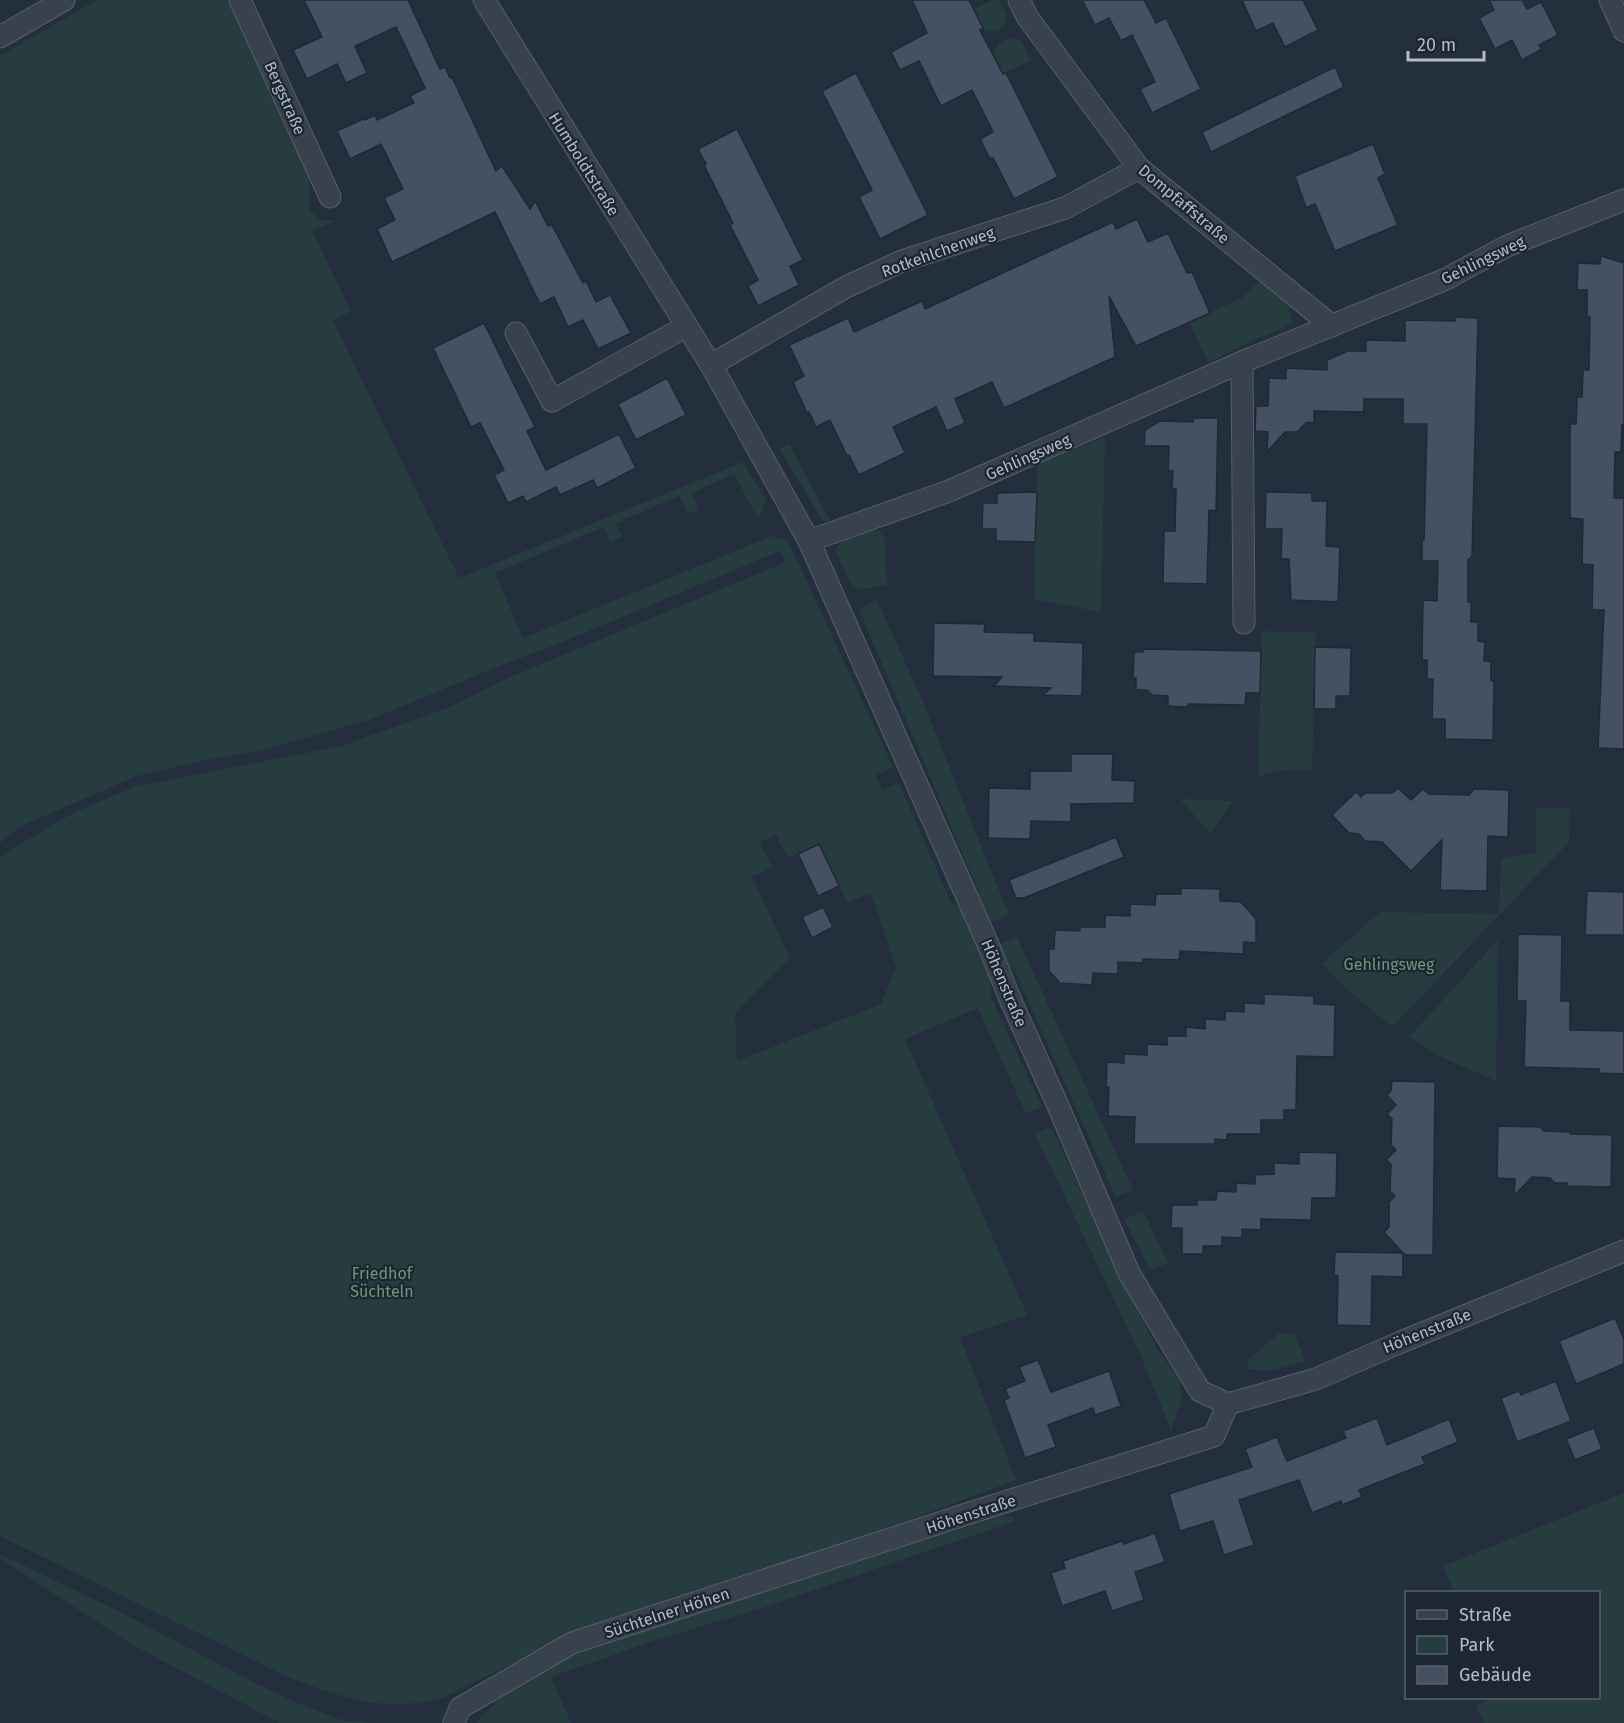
<svg xmlns="http://www.w3.org/2000/svg" width="1624" height="1723" font-family="'Fira Sans',sans-serif">
<rect width="100%" height="100%" fill="#242f3e"/>
<!-- green -->
<g fill="#263c3f" fill-rule="evenodd">
<path d="M97 0H229L309 168V210L320 220 335 221 312 231 351 311 333 321 459 578 743 462 766 500 761 514 757 517 734 474 692 493 699 510 688 514 680 496 616 523 622 537 610 542 604 527 495 573 523 638 772 536 788 541 893 767 876 775 882 790 899 783 951 903 962 909 991 977 990 995 1042 1107 1026 1114 978 1008 905 1039 1027 1315 960 1338 1016 1480 777 1569 569 1635 445 1697C383 1714 343 1698 286 1676L0 1536V858L9 851 73 813 134 787 341 746 448 708 508 678 786 562 780 551 567 640 502 665 369 720 262 750 202 761 137 776 19 827 0 843V56ZM776 835 788 858 819 843 847 902 871 893 896 967 881 1004 737 1061 735 1013 790 958 752 877 772 867 760 842Z"/>
<polygon points="993,0 999,0 1007,16 1004,26 996,31 984,30 974,9"/>
<polygon points="1010,38 1021,41 1031,60 1003,74 994,55 998,44"/>
<polygon points="1262,277 1287,299 1292,324 1245,344 1209,363 1189,322 1242,298"/>
<polygon points="1105,437 1101,612 1034,599 1037,464"/>
<polygon points="789,444 831,523 823,521 779,448"/>
<path d="M879 530 884 538 887 585 862 589 852 586 836 552C843 531 860 533 879 530Z"/>
<polygon points="877,600 923,702 1009,915 985,924 975,901 979,892 859,609"/>
<path d="M1262 631 1316 632 1312 770C1292 770 1276 768 1258 778Z"/>
<polygon points="1180,799 1233,801 1210,833"/>
<path d="M1536 808H1570L1569 842 1393 1026C1366 1008 1344 986 1322 963L1380 912 1499 914 1501 859 1536 852Z"/>
<polygon points="1017,937 1133,1190 1115,1196 1014,969 1004,967 994,946"/>
<polygon points="1498,940 1496,1081 1443,1058 1409,1037"/>
<polygon points="1051,1127 1123,1281 1158,1351 1179,1377 1182,1400 1171,1430 1140,1354 1035,1134"/>
<polygon points="1143,1211 1168,1263 1150,1270 1124,1219"/>
<polygon points="1279,1333 1295,1334 1305,1361 1269,1371 1246,1369 1250,1358"/>
<polygon points="1624,1493 1624,1723 1484,1723 1476,1705 1493,1698 1598,1698 1598,1592 1454,1592 1443,1566"/>
<polygon points="1012,1516 1015,1521 771,1605 653,1641 551,1677 571,1723 476,1723 503,1695 543,1671 578,1654 653,1627 998,1517"/>
<polygon points="0,1554 118,1611 255,1683 295,1702 344,1721 380,1723 280,1723 129,1643 0,1558"/>
</g>
<!-- building -->
<g fill="#455162" stroke="#1f2835" stroke-width="1.5">
<polygon points="304,0 408,0 440,69 445,67 450,78 452,77 496,171 502,166 530,209 535,201 548,226 552,225 583,283 586,281 596,302 610,295 631,333 598,349 583,320 568,327 554,297 540,304 495,212 392,262 377,229 395,220 384,198 403,189 381,144 350,159 337,131 363,119 365,120 375,115 377,120 414,103 410,96 425,88 396,27 355,46 367,73 346,83 337,64 307,79 293,50 322,37"/>
<polygon points="912,0 969,0 983,28 980,30 1003,74 1006,73 1058,177 1014,199 993,158 990,159 980,139 993,132 972,90 941,106 919,61 900,70 891,52 927,33"/>
<polygon points="1082,0 1144,0 1156,23 1166,18 1201,89 1152,113 1140,89 1155,82 1132,35 1121,41 1109,18 1095,25"/>
<polygon points="1242,0 1303,0 1318,30 1285,47 1273,23 1256,31"/>
<polygon points="1489,0 1522,0 1527,9 1541,2 1558,35 1539,45 1542,49 1522,60 1512,40 1495,49 1479,18 1494,10"/>
<polygon points="1335,67 1344,87 1211,152 1202,132"/>
<polygon points="856,73 928,215 880,239 859,197 872,190 822,91"/>
<polygon points="737,129 803,260 790,266 799,285 758,306 748,286 758,280 730,225 733,223 704,165 706,164 698,149"/>
<polygon points="1373,144 1385,174 1378,178 1398,225 1335,251 1315,204 1306,208 1295,176"/>
<polygon points="1137,219 1148,242 1168,233 1187,273 1192,272 1210,313 1136,346 1109,296 1115,357 1004,408 992,382 955,399 965,423 947,431 936,407 893,427 905,453 859,475 849,455 847,456 830,420 816,427 809,412 807,413 793,382 804,376 789,345 848,318 854,332 922,301 925,309 1113,222 1116,229"/>
<polygon points="1601,256 1624,263 1624,425 1622,425 1621,452 1615,452 1614,498 1624,498 1624,749 1598,748 1604,610 1592,610 1593,565 1582,564 1583,519 1570,518 1570,424 1576,424 1577,397 1582,397 1583,370 1589,370 1590,317 1587,317 1587,290 1577,290 1578,263 1600,264"/>
<polygon points="1455,317 1478,318 1472,556 1468,560 1468,602 1471,602 1471,622 1478,622 1478,641 1485,642 1484,661 1491,661 1491,681 1494,681 1493,740 1445,739 1445,719 1432,719 1433,679 1427,679 1427,660 1422,660 1423,600 1437,601 1438,561 1422,561 1422,540 1424,540 1427,424 1403,424 1403,399 1364,399 1364,412 1314,411 1314,423 1307,422 1297,432 1285,432 1267,452 1268,432 1255,431 1256,406 1268,406 1269,378 1286,379 1286,368 1327,370 1327,360 1348,351 1366,351 1366,340 1405,341 1405,320 1455,321"/>
<polygon points="484,323 535,427 527,431 546,470 619,434 636,468 597,488 593,480 560,495 556,487 526,502 523,496 508,503 494,475 504,470 480,423 471,427 433,348"/>
<polygon points="667,378 686,415 636,440 618,404"/>
<polygon points="1194,418 1218,418 1216,511 1209,510 1207,584 1163,583 1164,531 1175,531 1176,489 1172,489 1173,471 1168,471 1169,446 1144,446 1145,430 1160,421 1193,422"/>
<polygon points="1037,492 1035,542 996,541 996,529 982,529 983,503 997,503 997,493"/>
<polygon points="1266,492 1312,493 1312,501 1327,501 1326,546 1340,547 1338,602 1291,600 1289,559 1281,559 1282,529 1265,529"/>
<polygon points="934,623 985,624 984,632 1034,633 1034,641 1083,643 1082,696 1043,695 1051,688 994,686 1002,677 933,676"/>
<polygon points="1315,647 1351,648 1350,696 1336,696 1336,709 1314,709"/>
<polygon points="1143,649 1261,651 1260,693 1246,693 1245,705 1188,704 1188,707 1168,706 1168,696 1152,695 1147,690 1136,690 1136,678 1133,678 1134,652 1143,652"/>
<polygon points="1071,754 1113,754 1112,780 1135,781 1134,803 1071,804 1071,822 1031,821 1030,839 988,838 989,788 1030,789 1030,771 1071,771"/>
<polygon points="1398,788 1411,800 1423,789 1429,794 1469,795 1474,789 1509,790 1508,837 1488,836 1487,891 1440,890 1442,840 1411,871 1382,842 1365,841 1359,834 1349,833 1332,815 1356,792 1361,797 1365,793 1392,793"/>
<polygon points="1116,837 1124,857 1024,898 1016,898 1009,880"/>
<polygon points="819,844 839,886 818,896 798,854"/>
<polygon points="1181,888 1220,889 1220,901 1241,902 1256,919 1256,943 1244,942 1243,954 1180,951 1179,960 1143,959 1143,963 1118,962 1118,974 1093,973 1092,985 1060,983 1049,971 1049,949 1054,949 1055,930 1080,931 1080,927 1105,927 1105,915 1130,916 1130,904 1155,905 1156,894 1181,894"/>
<polygon points="1587,891 1624,892 1624,935 1585,935"/>
<polygon points="823,907 833,927 812,938 802,917"/>
<polygon points="1518,934 1562,935 1561,1001 1570,1001 1570,1030 1624,1031 1624,1074 1599,1073 1599,1069 1524,1067 1526,1001 1517,1001"/>
<polygon points="1264,994 1314,996 1314,1004 1335,1005 1334,1057 1297,1056 1296,1110 1284,1110 1284,1120 1261,1120 1261,1134 1227,1134 1227,1140 1215,1139 1215,1144 1134,1144 1135,1117 1108,1116 1109,1087 1106,1087 1107,1062 1124,1063 1124,1054 1147,1055 1147,1044 1167,1045 1167,1036 1186,1036 1186,1027 1205,1029 1205,1019 1225,1020 1225,1011 1244,1012 1244,1003 1264,1004"/>
<polygon points="1392,1081 1435,1082 1433,1255 1405,1255 1403,1253 1403,1277 1372,1276 1371,1326 1337,1325 1338,1276 1334,1275 1335,1252 1403,1253 1384,1232 1389,1227 1389,1202 1395,1196 1390,1191 1391,1164 1386,1160 1396,1150 1391,1145 1392,1119 1387,1114 1396,1105 1387,1095 1391,1091"/>
<polygon points="1498,1126 1540,1127 1544,1131 1570,1132 1570,1134 1612,1135 1611,1187 1567,1186 1567,1183 1555,1183 1550,1178 1532,1177 1514,1196 1515,1179 1497,1178"/>
<polygon points="1299,1152 1337,1153 1336,1198 1312,1198 1311,1220 1261,1219 1261,1230 1242,1229 1242,1238 1222,1237 1222,1246 1203,1246 1203,1254 1182,1254 1182,1228 1171,1228 1172,1205 1197,1205 1197,1200 1216,1200 1217,1191 1236,1192 1236,1183 1255,1184 1255,1175 1274,1174 1274,1163 1299,1164"/>
<polygon points="1615,1318 1624,1339 1624,1364 1576,1384 1559,1341"/>
<polygon points="1038,1360 1051,1392 1109,1371 1121,1406 1095,1415 1093,1408 1048,1425 1056,1447 1025,1458 1004,1400 1009,1398 1005,1389 1025,1381 1019,1367"/>
<polygon points="1556,1381 1571,1421 1517,1442 1501,1398 1519,1391 1521,1395"/>
<polygon points="1377,1418 1387,1445 1449,1419 1458,1442 1422,1457 1425,1464 1359,1490 1362,1497 1342,1505 1341,1501 1312,1513 1299,1480 1239,1500 1254,1545 1224,1555 1213,1521 1180,1531 1169,1494 1252,1467 1245,1449 1277,1437 1287,1461 1346,1438 1343,1431"/>
<polygon points="1594,1428 1602,1449 1575,1460 1566,1439"/>
<polygon points="1155,1533 1165,1562 1135,1572 1144,1600 1112,1611 1105,1591 1062,1606 1051,1573 1065,1568 1063,1561 1122,1541 1124,1544"/>
</g>
<g fill="none" stroke-linecap="round" stroke-linejoin="round">
<defs>
<g id="street">
<polyline points="240,0 330,197"/>
<polyline points="484,0 711,365 809,541 987,942 1011,1001 1059,1108 1129,1273 1200,1391 1228,1404 1316,1379 1401,1342 1624,1251"/>
<polyline points="1019,0 1028,18 1139,168 1332,326"/>
<polyline points="1610,0 1624,31"/>
<polyline points="0,37 64,0"/>
<polyline points="516,333 552,401 685,327"/>
<polyline points="1242,362 1244,623"/>
<polyline points="711,365 846,287 902,261 1065,208 1139,168"/>
<polyline points="809,541 949,491 1242,362 1446,279 1507,246 1624,200"/>
<polyline points="454,1723 460,1708 572,1643 970,1513 1214,1436 1228,1404"/>
</g>
</defs>
<!-- street casing -->
<use href="#street" stroke="#565f6c" stroke-width="23"/>
<!-- street -->
<use href="#street" stroke="#38414e" stroke-width="21"/>
</g>
<g text-anchor="middle" dominant-baseline="central" stroke-width="4.5" stroke-linejoin="round" paint-order="stroke">
<!-- street labels -->
<g font-size="16" fill="#b4bcc9" stroke="#1d2633">
<text transform="translate(285 98) rotate(66)">Bergstraße</text>
<text transform="translate(584 164) rotate(58)">Humboldtstraße</text>
<text transform="translate(1184 204) rotate(40)">Dompfaffstraße</text>
<text transform="translate(938 252) rotate(-20)">Rotkehlchenweg</text>
<text transform="translate(1483 260) rotate(-26)">Gehlingsweg</text>
<text transform="translate(1028 457) rotate(-24)">Gehlingsweg</text>
<text transform="translate(1004 983) rotate(67)">Höhenstraße</text>
<text transform="translate(1427 1331) rotate(-22)">Höhenstraße</text>
<text transform="translate(971 1514) rotate(-18)">Höhenstraße</text>
<text transform="translate(667 1613) rotate(-18)">Süchtelner Höhen</text>
</g>
<!-- park labels -->
<g font-size="16" fill="#6b9a76" stroke="#1d2633">
<text x="1389" y="964">Gehlingsweg</text>
<text x="382" y="1273">Friedhof<tspan x="382" dy="18">Süchteln</tspan></text>
</g>
</g>
<!-- legend -->
<rect x="1405" y="1591" width="195" height="108" fill="#1d2633" stroke="#59626f" stroke-width="1.5"/>
<rect x="1417" y="1610" width="30" height="9" fill="#38414e" stroke="#59626f" stroke-width="1.5"/>
<text x="1459" y="1621" font-size="18" fill="#b4bcc9">Straße</text>
<rect x="1417" y="1636" width="30" height="18" fill="#263c3f" stroke="#59626f" stroke-width="1.5"/>
<text x="1459" y="1651" font-size="18" fill="#b4bcc9">Park</text>
<rect x="1417" y="1666" width="30" height="18" fill="#455162" stroke="#59626f" stroke-width="1.5"/>
<text x="1459" y="1681" font-size="18" fill="#b4bcc9">Gebäude</text>
<!-- scale -->
<path d="M1408 51v9h76v-9" fill="none" stroke="#b4bcc9" stroke-width="3"/>
<text x="1417" y="51" font-size="18" fill="#b4bcc9" stroke="#1d2633" stroke-width="4.5" paint-order="stroke">20 m</text>
</svg>
